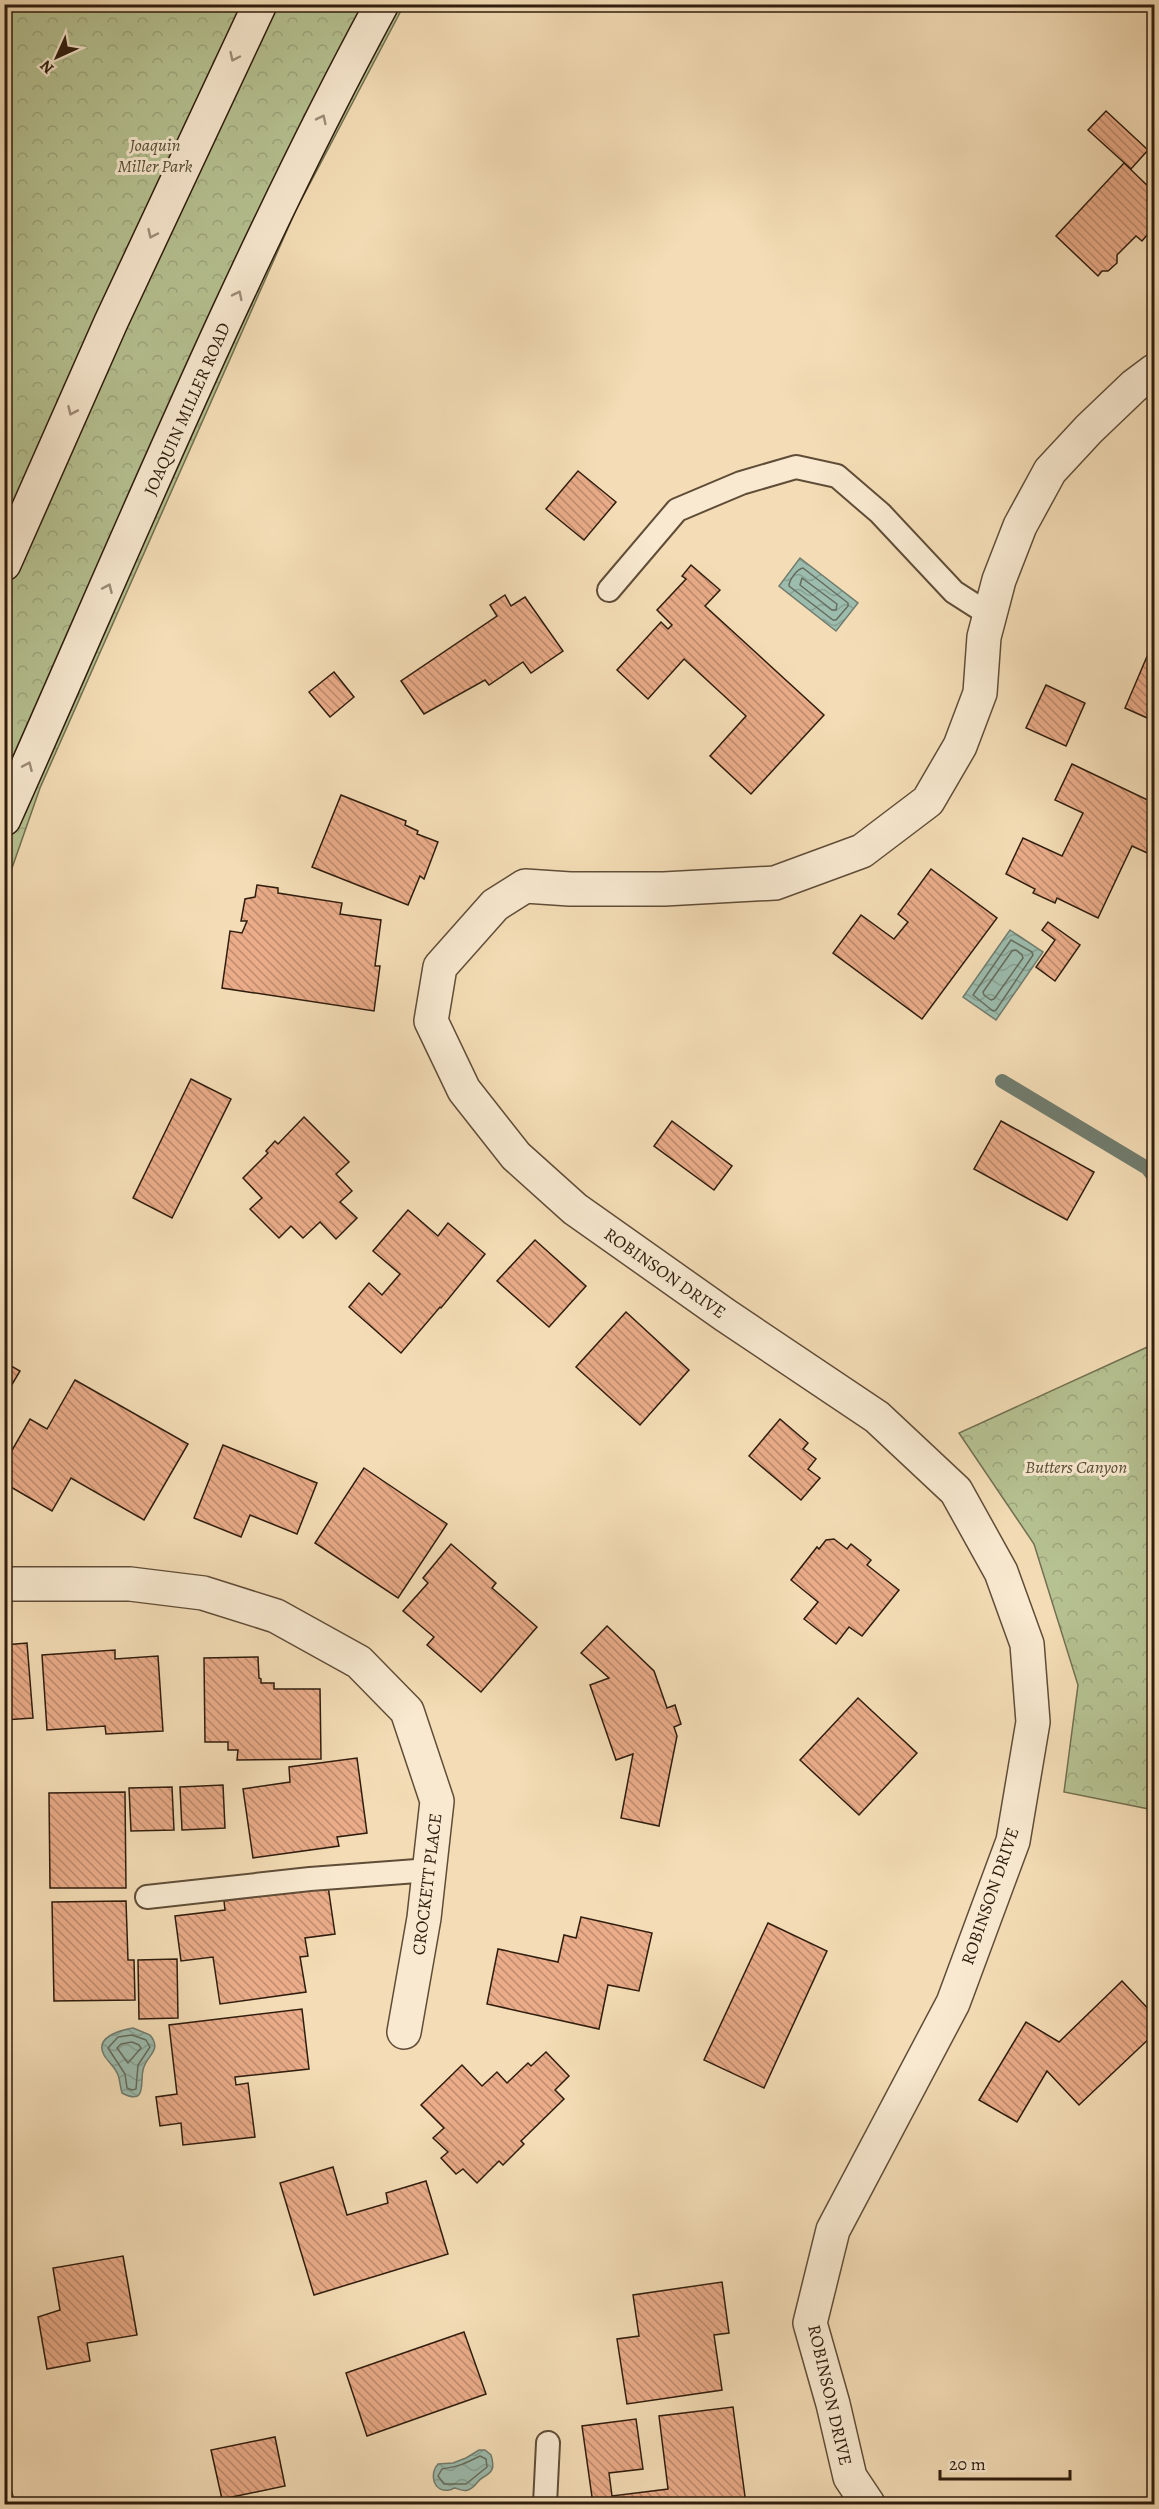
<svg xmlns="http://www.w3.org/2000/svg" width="1159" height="2509" font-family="Alegreya,serif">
<defs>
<pattern id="park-crowns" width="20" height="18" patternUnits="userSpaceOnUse" patternTransform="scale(1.5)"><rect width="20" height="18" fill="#b6c292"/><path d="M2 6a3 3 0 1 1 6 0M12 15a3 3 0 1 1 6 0" fill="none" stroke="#9da67d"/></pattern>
<pattern id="water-waves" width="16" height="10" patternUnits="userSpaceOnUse" patternTransform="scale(1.5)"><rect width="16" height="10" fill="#9cbcae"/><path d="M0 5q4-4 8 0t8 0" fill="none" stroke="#87a194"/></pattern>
<pattern id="building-back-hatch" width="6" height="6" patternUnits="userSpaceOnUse" patternTransform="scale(1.5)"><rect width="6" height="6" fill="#eaac89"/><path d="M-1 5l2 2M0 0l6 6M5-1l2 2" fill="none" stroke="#be8b6e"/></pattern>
</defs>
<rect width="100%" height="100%" fill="#f4ddb6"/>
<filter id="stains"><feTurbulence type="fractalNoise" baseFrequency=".00333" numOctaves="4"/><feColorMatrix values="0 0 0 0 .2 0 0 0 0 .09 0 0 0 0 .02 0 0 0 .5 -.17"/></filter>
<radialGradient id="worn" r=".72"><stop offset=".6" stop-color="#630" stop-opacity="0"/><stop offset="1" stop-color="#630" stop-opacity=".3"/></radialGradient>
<!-- park -->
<g fill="url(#park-crowns)" stroke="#727050" stroke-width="1.5">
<polygon points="5,5 404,5 296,210 40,788 5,888"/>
<polygon points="1154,1344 1154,1810 1064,1792 1078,1685 1034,1544 959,1433"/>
<polygon points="4,2473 5,2473 16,2504 5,2504"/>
</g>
<!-- water -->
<g fill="url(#water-waves)" stroke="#707c6e" stroke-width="1.5">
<polygon points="800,558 858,603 836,631 779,586"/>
<polygon points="1010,930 1043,952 996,1020 963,997"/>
<path d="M133 2028 150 2035C163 2051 146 2055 143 2070 140 2083 147 2106 122 2093 120 2087 120 2080 118 2075 115 2067 108 2062 104 2055 94 2037 121 2030 133 2028Z"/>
<path d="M479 2450H485L491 2455C495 2468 493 2472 482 2478 477 2481 475 2488 468 2490 462 2492 458 2488 454 2488 452 2489 451 2490 449 2490 433 2493 429 2473 438 2464L453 2463 466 2458Z"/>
</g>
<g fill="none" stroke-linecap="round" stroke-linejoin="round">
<!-- shore -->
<g stroke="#666c5e" stroke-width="1.5">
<path d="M803 568 848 603V606L836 620H833L789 586C789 580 797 569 803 568Z"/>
<polygon points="802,578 837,604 836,610 832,610 800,585"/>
<polygon points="1011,940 1032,952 1033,955 996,1010 993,1011 973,995"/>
<polygon points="1016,950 1022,955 1023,958 994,999 991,1000 984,995 983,992 1012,951"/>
<polygon points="132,2035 146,2040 150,2047 138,2065 136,2089 132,2090 127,2088 125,2074 108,2048 118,2037"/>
<polygon points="132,2042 139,2045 141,2048 128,2063 117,2048 121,2044"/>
<path d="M480 2456 486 2459 487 2467 466 2484H444L438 2476 442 2469C460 2466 464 2464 480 2456Z"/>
</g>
<!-- stream -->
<polyline stroke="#707c6e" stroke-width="14" points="1002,1081 1147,1168 1154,1177"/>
</g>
<!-- building -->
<g fill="url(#building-back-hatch)" stroke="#2f1d0e" stroke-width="1.5">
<polygon points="1106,111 1148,150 1131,169 1088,130"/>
<polygon points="1124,163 1154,192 1154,227 1142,241 1136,236 1117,255 1117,263 1108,271 1102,271 1098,276 1056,236"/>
<polygon points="578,471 616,502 584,540 546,509"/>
<polygon points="691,565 720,590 705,606 824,715 751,794 710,756 746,716 684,659 648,699 617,670 661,622 668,629 672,625 657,610 686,579 682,576"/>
<polygon points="505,595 511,606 525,597 563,651 531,673 523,662 489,685 485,680 424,714 401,681 497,616 490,605"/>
<polygon points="1154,640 1154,721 1125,708"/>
<polygon points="334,672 354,697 330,717 309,692"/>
<polygon points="1046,685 1085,703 1066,746 1026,728"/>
<polygon points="1072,764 1154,803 1154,856 1132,846 1098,918 1057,898 1055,903 1033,893 1035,889 1006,874 1023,838 1062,856 1083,813 1055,800"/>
<polygon points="341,795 406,821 405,825 418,831 417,834 438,842 424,879 420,876 408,905 312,867"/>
<polygon points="931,869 997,918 922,1019 833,953 861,915 894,939 908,922 898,914"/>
<polygon points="257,885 278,888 278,893 342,903 340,914 381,920 375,966 380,966 374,1011 222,988 230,931 242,933 247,921 241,921 245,899 255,897"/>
<polygon points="1048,922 1080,945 1055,981 1036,967 1055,940 1042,930"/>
<polygon points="191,1079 231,1099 172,1218 133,1198"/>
<polygon points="304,1117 349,1162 336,1174 352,1191 340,1202 357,1218 336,1239 320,1222 303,1238 291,1226 279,1238 250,1209 262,1198 243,1178 268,1153 266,1151 275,1141 278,1144"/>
<polygon points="672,1121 732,1166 714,1190 654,1146"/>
<polygon points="1001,1121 1094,1172 1067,1220 974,1169"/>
<polygon points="408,1210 438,1236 448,1223 485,1254 441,1308 440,1307 401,1353 349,1307 369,1283 382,1295 400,1274 373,1251"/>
<polygon points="535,1240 586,1286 549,1327 497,1281"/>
<polygon points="626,1312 689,1370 640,1425 576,1367"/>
<polygon points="4,1362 20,1371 4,1398"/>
<polygon points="75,1380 188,1444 144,1520 71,1478 52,1511 4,1483 4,1464 30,1419 47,1429"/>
<polygon points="780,1419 808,1443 803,1449 816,1459 808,1469 820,1478 801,1500 749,1456"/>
<polygon points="223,1445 317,1483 297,1534 250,1515 241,1537 194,1518"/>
<polygon points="364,1468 447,1524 398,1598 315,1543"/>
<polygon points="834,1539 847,1549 851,1544 871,1560 867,1565 899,1590 862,1636 849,1627 836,1644 804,1619 818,1602 791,1580 817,1547 819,1549 826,1540"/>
<polygon points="451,1544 496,1583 492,1588 537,1627 481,1692 427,1645 434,1637 403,1611 428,1583 423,1578"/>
<polygon points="607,1626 654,1671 667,1708 675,1705 681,1724 674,1727 677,1736 659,1826 621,1818 633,1754 616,1760 590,1685 609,1678 581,1653"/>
<polygon points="27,1643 33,1718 4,1720 4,1645"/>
<polygon points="115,1650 115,1659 158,1656 163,1731 106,1734 105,1726 47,1730 42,1655"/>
<polygon points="258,1657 259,1678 261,1679 261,1683 274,1683 274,1689 320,1689 321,1759 237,1760 238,1750 228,1750 228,1742 205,1742 204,1658"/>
<polygon points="858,1698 917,1753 859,1815 800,1760"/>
<polygon points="357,1758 367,1833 337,1837 339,1846 253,1858 243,1789 290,1782 289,1767"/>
<polygon points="223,1785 225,1828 182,1830 180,1787"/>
<polygon points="172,1787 174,1830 131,1831 129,1788"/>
<polygon points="125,1792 126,1888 50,1888 49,1793"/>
<polygon points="328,1886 335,1934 305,1938 308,1956 300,1957 306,1992 220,2004 213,1957 181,1961 175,1916 225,1910 224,1901"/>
<polygon points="126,1901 128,1960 134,1960 135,2000 54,2001 52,1902"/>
<polygon points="581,1917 652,1933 639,1991 608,1985 599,2029 487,2004 498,1949 558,1962 564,1935 576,1938"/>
<polygon points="768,1923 827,1951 764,2088 704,2060"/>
<polygon points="177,1959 178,2018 139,2019 138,1960"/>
<polygon points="1122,1981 1154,2015 1154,2034 1079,2105 1047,2071 1017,2122 979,2100 1026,2022 1059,2042"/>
<polygon points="302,2009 309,2069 235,2077 236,2085 248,2083 255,2137 183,2145 181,2123 160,2126 156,2097 177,2094 169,2025"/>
<polygon points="546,2052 569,2076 555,2090 564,2099 521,2141 524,2144 503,2165 499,2161 477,2183 463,2169 456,2174 441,2158 448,2152 433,2138 444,2128 421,2105 462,2065 482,2086 497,2072 507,2083 528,2063 531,2066"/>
<polygon points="333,2167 347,2215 388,2203 386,2193 426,2181 448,2254 314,2295 280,2183"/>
<polygon points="123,2256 137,2335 87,2343 90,2361 47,2369 38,2317 60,2310 53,2268"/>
<polygon points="722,2282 729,2333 714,2335 722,2390 627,2404 617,2339 639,2336 633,2295"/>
<polygon points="464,2332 486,2394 367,2436 346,2373"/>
<polygon points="733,2407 746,2504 593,2504 582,2426 636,2419 643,2469 609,2473 612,2496 668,2489 659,2416"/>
<polygon points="275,2437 285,2486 222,2499 211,2450"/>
</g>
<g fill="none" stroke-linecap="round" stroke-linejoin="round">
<defs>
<g id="lane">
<polyline points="609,590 677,510 741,483 796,467 837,476 880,513 954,592 990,615"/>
<polyline points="147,1897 310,1879 430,1870"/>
<polyline points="545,2504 548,2443"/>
</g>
<g id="street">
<polyline points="4,1584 130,1584 203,1593 276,1616 359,1662 407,1711 437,1801 424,1918 404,2032"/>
<polyline points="868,2504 850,2477 833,2404 810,2323 833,2230 953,2003 1013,1841 1033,1722 1027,1644 1001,1572 956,1491 877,1417 725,1315 575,1209 516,1156 464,1090 431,1021 440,967 495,905 525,886 570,889 664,889 775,883 862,851 928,801 960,746 980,693 984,637 999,580 1020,526 1050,471 1089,429 1134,386 1154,371"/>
</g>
<g id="secondary">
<polyline points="4,564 111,322 260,4"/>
<path d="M4 819C126 546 239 268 382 4"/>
</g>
</defs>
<!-- lane casing -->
<use href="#lane" stroke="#604d38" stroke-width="26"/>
<!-- street casing -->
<use href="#street" stroke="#604d38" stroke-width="36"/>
<!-- secondary casing -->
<use href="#secondary" stroke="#2f1d0e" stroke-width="36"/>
<!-- lane -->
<use href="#lane" stroke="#f8e9d0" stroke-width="22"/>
<!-- street -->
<use href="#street" stroke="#f8e9d0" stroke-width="33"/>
<!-- secondary -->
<use href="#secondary" stroke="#f8e9d0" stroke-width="33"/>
</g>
<!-- one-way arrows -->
<defs><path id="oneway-chevron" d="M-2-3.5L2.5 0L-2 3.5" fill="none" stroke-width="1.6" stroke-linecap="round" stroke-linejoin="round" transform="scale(1.5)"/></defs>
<g stroke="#9e8d79">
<use href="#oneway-chevron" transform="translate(234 57) rotate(115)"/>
<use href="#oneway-chevron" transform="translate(322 119) rotate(-64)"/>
<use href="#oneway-chevron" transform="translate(152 234) rotate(115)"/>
<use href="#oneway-chevron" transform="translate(238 295) rotate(-64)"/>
<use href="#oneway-chevron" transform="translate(72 411) rotate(114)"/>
<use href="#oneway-chevron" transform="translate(108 588) rotate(-66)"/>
<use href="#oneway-chevron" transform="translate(28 766) rotate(-66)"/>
</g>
<g text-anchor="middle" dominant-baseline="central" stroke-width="6" stroke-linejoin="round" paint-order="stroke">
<!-- park labels -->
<g font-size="18" font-style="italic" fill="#584f36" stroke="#f8e9d0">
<text x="155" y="145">Joaquin<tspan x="155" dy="21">Miller Park</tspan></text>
<text x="1076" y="1467">Butters Canyon</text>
</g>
<!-- street labels -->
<g font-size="18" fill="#2f1d0e" stroke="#f8e9d0">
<text transform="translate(187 409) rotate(-66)">JOAQUIN MILLER ROAD</text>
<text transform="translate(665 1273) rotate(35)">ROBINSON DRIVE</text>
<text transform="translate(427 1884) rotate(-83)">CROCKETT PLACE</text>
<text transform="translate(990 1896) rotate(-71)">ROBINSON DRIVE</text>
<text transform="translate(830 2395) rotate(77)">ROBINSON DRIVE</text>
</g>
</g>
<!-- margin -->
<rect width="1159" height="2509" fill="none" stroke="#f4ddb6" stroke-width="24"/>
<rect x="6" y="6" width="1147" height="2497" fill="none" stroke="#2f1d0e" stroke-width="3"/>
<rect x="12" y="12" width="1135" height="2485" fill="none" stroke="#2f1d0e" stroke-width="1.5"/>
<!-- north arrow -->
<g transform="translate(57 57) rotate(225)" stroke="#f8e9d0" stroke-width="4.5" paint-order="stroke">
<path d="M0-4.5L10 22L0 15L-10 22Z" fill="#2f1d0e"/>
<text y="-9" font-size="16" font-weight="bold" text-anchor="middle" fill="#2f1d0e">N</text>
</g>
<!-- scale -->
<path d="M940 2470v9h130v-9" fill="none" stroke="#2f1d0e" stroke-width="3"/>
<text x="949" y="2470" font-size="18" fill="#2f1d0e" stroke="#f8e9d0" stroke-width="4.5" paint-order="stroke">20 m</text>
<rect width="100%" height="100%" filter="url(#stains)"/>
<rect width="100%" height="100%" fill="url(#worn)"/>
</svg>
